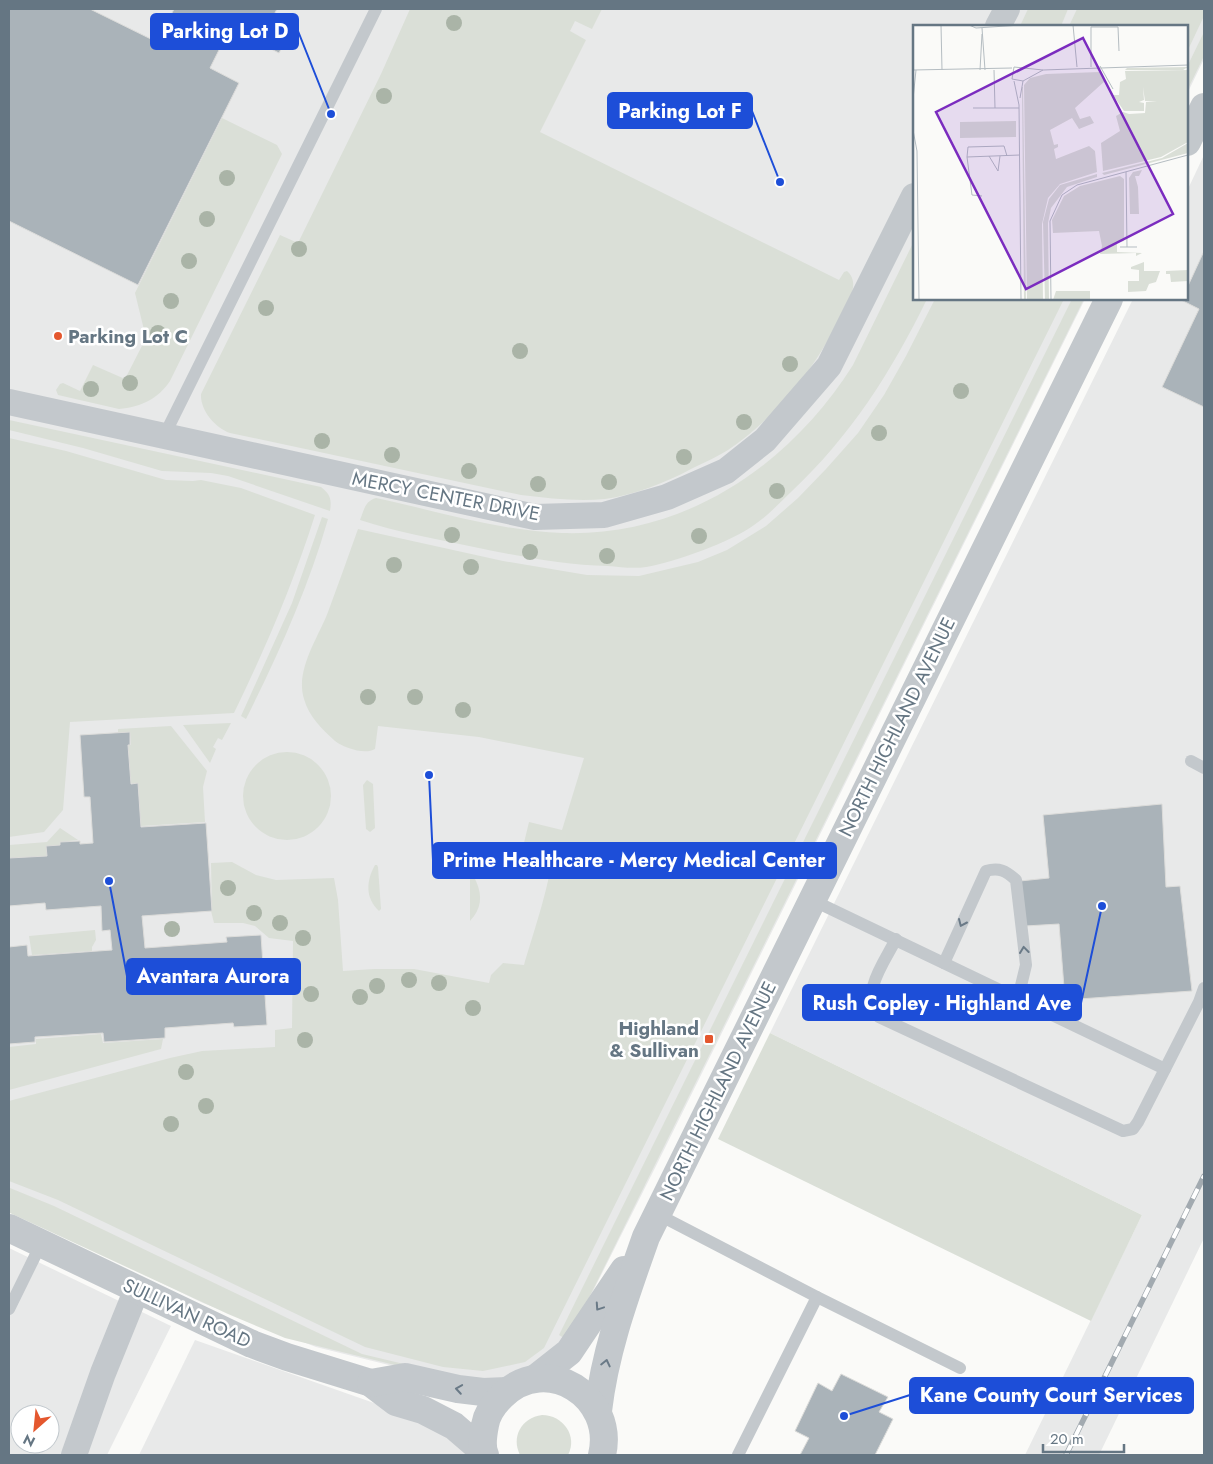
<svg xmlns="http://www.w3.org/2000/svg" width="1213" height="1464" font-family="Jost,sans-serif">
<rect width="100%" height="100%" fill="#fafaf8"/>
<!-- built -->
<g fill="#e8e9e9" fill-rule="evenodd">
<polygon points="9,9 1204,9 1204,59 1187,94 1187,26 914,26 914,299 1085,299 656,1166 577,1323 555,1352 530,1372 497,1381 409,1370 316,1347 203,1303 9,1209"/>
<polygon points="1204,155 1204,1238 1099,1455 1025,1455 1142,1215 770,1033 1133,299 1187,299 1187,191"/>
<path d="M9 1248 171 1326 107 1455H9ZM20 1414H50V1444H20Z"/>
<polygon points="195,1340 428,1422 468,1455 139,1455"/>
</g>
<!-- green -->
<g fill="#dadfd7">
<path d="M410 9H602L592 29 575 21 570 31 586 40 540 132 839 280 844 272 847 271C855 278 854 287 851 296 841 314 833 333 822 350 799 388 765 425 728 450 717 457 703 463 691 469 665 483 634 495 605 499 577 502 549 498 521 495L230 433C215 428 200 410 201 394L280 235 298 243 381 74Z"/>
<polygon points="1028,9 1068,9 1061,26 1020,26"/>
<polygon points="1077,9 1204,9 1204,16 1187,52 1187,26 1069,26"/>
<polygon points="1204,32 1204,56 1187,91 1187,67"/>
<path d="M222 118 277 145 282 154 170 381C158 399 141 407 119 409L58 395 56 390 60 384 63 383 80 391 93 365 125 379 146 338 135 293Z"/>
<path d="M914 241V299H927C892 371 850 437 791 492 779 503 768 516 754 525 731 542 675 562 646 567 634 569 620 567 608 566 563 565 518 556 474 547 435 539 397 532 360 520 364 510 365 501 376 498 436 511 501 531 562 533 685 537 789 466 853 365Z"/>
<path d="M935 299H1064L544 1348 525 1362 483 1371 443 1367 365 1347 58 1200 9 1181V1101L170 1058 202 1051 275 1047V1030L292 1028 293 941 269 938 255 926 243 923H214L211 911H212L211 863 232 862 256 875 276 880 334 878 338 900 343 971 374 969H414L489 983 491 975 503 963 524 965C530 943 557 865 551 848H547L542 856 522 851 529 822 562 830 584 758 479 737 378 726 375 749C365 755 344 748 335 741 322 729 309 717 304 699 295 670 318 638 328 612 338 585 348 557 358 529L503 561 587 575 639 576 698 562 727 550 766 526 798 498 826 469 858 433 884 395 906 356Z"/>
<polygon points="1072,299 1084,299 579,1318 567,1340 559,1335"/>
<path d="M9 420 321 487C330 494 332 499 330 511L228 476 211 473 162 471 83 448 9 430Z"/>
<path d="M9 438 66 451 166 480 193 481 201 480 241 488 315 515C293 584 266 647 234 713L70 722 63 810 44 832 9 837Z"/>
<path d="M322 517 328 519C308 589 278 655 246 719L241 716 292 603Z"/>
<polygon points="231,723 222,740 218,738 213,747 216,749 210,763 183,725"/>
<polygon points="171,726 207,771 203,787 205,822 141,826 138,783 131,783 128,745 131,745 130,732 118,732 118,729"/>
<circle cx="287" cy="796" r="44"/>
<polygon points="367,780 373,784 375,828 370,832 366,829 363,785"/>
<polygon points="60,828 78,840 60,842 60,845 46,846 47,856 9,858 9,845 47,842"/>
<path d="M375 865H377L378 867 381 909 379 911C365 898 366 881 375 865Z"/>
<path d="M470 872C473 874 474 877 476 881 483 897 481 909 470 921Z"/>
<polygon points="95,930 96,940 92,947 92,951 32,955 29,936"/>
<polygon points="770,1033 1142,1215 1091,1321 718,1139"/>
<polygon points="101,1034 103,1043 163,1039 161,1049 9,1090 9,1047 36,1044 36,1039"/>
<polygon points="10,1188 54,1206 362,1354 429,1370 456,1380 285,1338 228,1314 10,1213"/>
<path d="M542 1415C563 1415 578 1436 568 1455H520C511 1437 521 1418 542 1415Z"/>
</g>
<!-- building -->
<g fill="#aab3b9" stroke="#dcdcda">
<polygon points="9,9 90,9 157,42 174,9 277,9 268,26 288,36 279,53 259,43 256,49 227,34 210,68 239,83 138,285 9,221"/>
<polygon points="1204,251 1204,407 1162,387 1199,309 1181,300 1181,299 1187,299 1187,288"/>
<polygon points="130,732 130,745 128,745 131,784 138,783 141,827 206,823 212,911 142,916 145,948 227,942 226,937 261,935 267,1025 234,1027 233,1023 165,1028 165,1038 104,1042 103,1033 35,1037 35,1042 9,1044 9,947 27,945 28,956 112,950 110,930 102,931 101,906 46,910 45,903 9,906 9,858 47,856 46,846 60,845 60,842 80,841 80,844 93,843 90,797 84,797 80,735"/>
<polygon points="1162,804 1166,887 1180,886 1192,991 1065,1000 1059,924 1025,926 1020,881 1049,878 1043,815"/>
<polygon points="841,1374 888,1397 879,1412 893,1419 875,1455 800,1455 809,1438 795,1431 818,1383 832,1391"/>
</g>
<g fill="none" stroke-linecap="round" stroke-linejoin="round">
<!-- service -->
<g stroke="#c3c8cc" stroke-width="12">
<polyline points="164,436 376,9"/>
<polyline points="1191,761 1204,768"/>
<polyline points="812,900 1165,1069 1199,1002 1204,988"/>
<path d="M896 939C884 963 860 992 879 1017L1123 1131 1133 1129 1138 1122 1165 1069"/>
<path d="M944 963 986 871C999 867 1006 871 1016 880L1026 965 1018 998"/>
<polyline points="657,1214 817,1297 960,1368"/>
<polyline points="9,1309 41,1244"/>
<polyline points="738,1455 817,1297"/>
</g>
<!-- minor -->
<g stroke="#c3c8cc" stroke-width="26">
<polyline points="998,26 1007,9"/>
<polyline points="9,402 535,517 604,515 667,497 726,471 765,440 829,366 914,196"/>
<polyline points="74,1455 103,1373 137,1289"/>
</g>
<!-- tertiary -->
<g stroke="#c3c8cc" stroke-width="28">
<polyline points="1187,142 1204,107"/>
<polyline points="9,1228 252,1344 287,1357 371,1383 396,1402 423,1410 454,1426 483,1451"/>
<polyline points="536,1378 569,1352 624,1270"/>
<polyline points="371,1383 405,1377 458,1389 483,1392 507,1391"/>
<path d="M598 1411C605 1350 626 1294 646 1237L1109 299"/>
<path d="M485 1455C481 1446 483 1435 485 1425 487 1413 494 1404 502 1396 547 1352 616 1397 602 1455"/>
</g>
<defs>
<polyline id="rail" points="1066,1455 1204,1176"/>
</defs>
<!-- rail casing -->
<use href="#rail" stroke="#a2aab0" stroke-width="5.5"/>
<!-- rail -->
<use href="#rail" stroke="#fff" stroke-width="4" stroke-dasharray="11" stroke-linecap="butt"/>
</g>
<!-- trees -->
<g fill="#aab4a7">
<circle cx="454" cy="23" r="8"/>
<circle cx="384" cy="96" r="8"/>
<circle cx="227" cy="178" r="8"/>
<circle cx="207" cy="219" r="8"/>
<circle cx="299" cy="249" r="8"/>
<circle cx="189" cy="261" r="8"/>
<circle cx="171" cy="301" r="8"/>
<circle cx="266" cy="308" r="8"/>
<circle cx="158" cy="333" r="8"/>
<circle cx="520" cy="351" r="8"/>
<circle cx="790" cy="364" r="8"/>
<circle cx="130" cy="383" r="8"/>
<circle cx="91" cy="389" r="8"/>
<circle cx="961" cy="391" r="8"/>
<circle cx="744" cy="422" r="8"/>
<circle cx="879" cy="433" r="8"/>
<circle cx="322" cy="441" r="8"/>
<circle cx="392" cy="455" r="8"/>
<circle cx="684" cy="457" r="8"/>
<circle cx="469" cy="471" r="8"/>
<circle cx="609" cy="482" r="8"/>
<circle cx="538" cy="484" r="8"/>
<circle cx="777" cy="491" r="8"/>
<circle cx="452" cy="535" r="8"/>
<circle cx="699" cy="536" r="8"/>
<circle cx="530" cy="552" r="8"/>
<circle cx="607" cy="556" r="8"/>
<circle cx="394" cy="565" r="8"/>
<circle cx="471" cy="567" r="8"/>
<circle cx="368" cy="697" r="8"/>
<circle cx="415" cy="697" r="8"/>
<circle cx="463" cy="710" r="8"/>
<circle cx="228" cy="888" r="8"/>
<circle cx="254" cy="913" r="8"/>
<circle cx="280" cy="923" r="8"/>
<circle cx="172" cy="929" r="8"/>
<circle cx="303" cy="938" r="8"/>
<circle cx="409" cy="980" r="8"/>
<circle cx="439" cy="983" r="8"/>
<circle cx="377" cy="986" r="8"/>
<circle cx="311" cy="994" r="8"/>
<circle cx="360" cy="997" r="8"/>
<circle cx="473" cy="1008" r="8"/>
<circle cx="305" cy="1040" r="8"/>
<circle cx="186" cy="1072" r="8"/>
<circle cx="206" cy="1106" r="8"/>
<circle cx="171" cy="1124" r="8"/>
</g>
<!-- one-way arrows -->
<defs><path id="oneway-chevron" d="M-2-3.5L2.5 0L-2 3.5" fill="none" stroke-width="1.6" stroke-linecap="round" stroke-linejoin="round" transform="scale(1.25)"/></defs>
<g stroke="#6a7a87">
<use href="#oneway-chevron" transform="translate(962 923) rotate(114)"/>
<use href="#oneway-chevron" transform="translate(1024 950) rotate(-97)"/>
<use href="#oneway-chevron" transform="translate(599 1307) rotate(124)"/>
<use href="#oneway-chevron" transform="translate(606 1363) rotate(-77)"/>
<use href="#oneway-chevron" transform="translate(459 1389) rotate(-171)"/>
</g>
<!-- markers -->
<g fill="#e4572e" stroke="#fff" stroke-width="2">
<circle cx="58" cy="336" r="5"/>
<rect x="704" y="1034" width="10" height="10" rx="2.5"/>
</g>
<g text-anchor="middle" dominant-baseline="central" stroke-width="5" stroke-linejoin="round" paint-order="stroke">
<!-- poi labels -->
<g font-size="19" font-weight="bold" fill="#657683" stroke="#fff" text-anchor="start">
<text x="68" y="336">Parking Lot C</text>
<text x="699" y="1028" text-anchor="end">Highland<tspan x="699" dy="22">&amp; Sullivan</tspan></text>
</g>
<!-- street labels -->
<g font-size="19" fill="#657683" stroke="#fff">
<text transform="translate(446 496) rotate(11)">MERCY CENTER DRIVE</text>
<text transform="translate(897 727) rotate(-64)">NORTH HIGHLAND AVENUE</text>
<text transform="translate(718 1091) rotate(-64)">NORTH HIGHLAND AVENUE</text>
<text transform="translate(187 1313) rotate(25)">SULLIVAN ROAD</text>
</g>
</g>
<!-- overview -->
<g transform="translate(913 25)">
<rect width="275" height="275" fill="#fafaf8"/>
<path d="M275 42 270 45H212L214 43ZM275 45V117L248 132 190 146 188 118 207 106 203 91 210 87 216 89 232 88 233 77 244 76H232L230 62 231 75 226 77 231 78V86H211L200 70H206L207 57 213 54 212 46ZM186 47 192 56 162 83 167 94 177 91 181 98 166 104 159 93 137 105 141 120 145 119V122L141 124 143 134 176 121 182 126 184 147 147 159 135 173 129 199 130 275H114L111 60 117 53 133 49ZM109 62H110L113 275H111ZM103 96V112L47 113V97ZM275 118V128L191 150 189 148 249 133ZM229 145 226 151H222L225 162 226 189H217L216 153 220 147ZM184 149V152L154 162 138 183 135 198 136 275H132L130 197 136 174 147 160ZM207 151 211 154V216L204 218V227L229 228 223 231V228L187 229 189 221 186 206 140 208 139 195 151 171 167 161ZM231 237V246H247L243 257 236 259 233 266 215 267V256H226V245L218 244V242ZM275 245V256L258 257 257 249H253V246ZM143 266H177V275H140Z" fill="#dadfd7"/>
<path fill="none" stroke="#b5bdc2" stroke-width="1" d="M28 0 29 45M56 0 63 3 108 0M160 0 164 42M69 3 72 45M187 41 200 64M178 42V2H205L206 26M0 45 99 43M67 45 69 9M81 45 82 83M101 56 106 80 108 275M110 56 99 54 101 42 130 45 275 40M107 73 110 56 130 45M0 74 3 45M60 83H106M0 105 4 126 6 275M76 131 85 146 87 131M54 132 55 122 91 121 94 131M213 147 214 222M69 171 59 170 54 132 107 130M207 222H224M138 275 137 196 149 170 164 160 275 130"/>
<path fill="#7b2cbf" fill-opacity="0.15" stroke="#7b2cbf" stroke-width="2.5" d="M170 13 260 189 113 264 23 87Z"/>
<rect width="275" height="275" fill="none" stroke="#657683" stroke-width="2.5"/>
</g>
<!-- callouts -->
<path fill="none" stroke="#1d4ed8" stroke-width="2" d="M331 114L298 31M780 182L752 111M429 775L433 860M109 881L127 976M1102 906L1081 1003M844 1416L910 1395"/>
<g fill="#1d4ed8" stroke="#fff" stroke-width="2">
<circle cx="331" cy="114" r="5"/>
<circle cx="780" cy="182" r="5"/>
<circle cx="429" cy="775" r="5"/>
<circle cx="109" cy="881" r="5"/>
<circle cx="1102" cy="906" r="5"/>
<circle cx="844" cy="1416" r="5"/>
</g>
<g fill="#1d4ed8" stroke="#1d4ed8" stroke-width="2">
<rect x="151" y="14" width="147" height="35" rx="5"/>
<rect x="608" y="93" width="144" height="35" rx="5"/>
<rect x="433" y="843" width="403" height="35" rx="5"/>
<rect x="127" y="959" width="173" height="35" rx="5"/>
<rect x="803" y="985" width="278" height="35" rx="5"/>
<rect x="910" y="1378" width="283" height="35" rx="5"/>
</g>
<g font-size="20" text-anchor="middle" font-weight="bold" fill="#fff">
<text x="225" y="38">Parking Lot D</text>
<text x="680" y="118">Parking Lot F</text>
<text x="634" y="867">Prime Healthcare - Mercy Medical Center</text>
<text x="213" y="983">Avantara Aurora</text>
<text x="942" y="1010">Rush Copley - Highland Ave</text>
<text x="1051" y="1402">Kane County Court Services</text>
</g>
<!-- border -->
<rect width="1213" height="1464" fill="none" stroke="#657683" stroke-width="20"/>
<!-- north arrow -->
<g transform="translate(35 1429) rotate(207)"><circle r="24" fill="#ffffff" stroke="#c1c8cd"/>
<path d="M0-4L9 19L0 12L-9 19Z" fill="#e4572e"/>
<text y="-8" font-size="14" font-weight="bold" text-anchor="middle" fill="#657683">N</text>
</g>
<!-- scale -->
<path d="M1043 1444v8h81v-8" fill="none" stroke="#657683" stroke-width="2.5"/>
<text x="1050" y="1444" font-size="15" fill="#657683" stroke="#ffffff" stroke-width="4" paint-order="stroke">20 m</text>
</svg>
